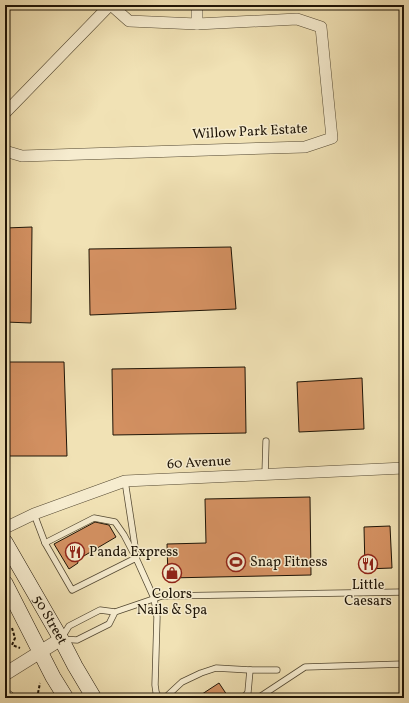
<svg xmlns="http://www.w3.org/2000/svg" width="409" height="703" font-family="Vollkorn,serif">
<rect width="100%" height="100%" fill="#f1e2b5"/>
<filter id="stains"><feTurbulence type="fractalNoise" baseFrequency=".005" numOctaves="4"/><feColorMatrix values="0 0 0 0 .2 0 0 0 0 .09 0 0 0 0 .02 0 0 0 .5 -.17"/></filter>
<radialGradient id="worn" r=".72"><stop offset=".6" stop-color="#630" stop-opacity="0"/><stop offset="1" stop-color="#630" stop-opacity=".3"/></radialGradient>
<!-- building -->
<g fill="#d49162" stroke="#1e1406">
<polygon points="32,227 31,323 5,322 5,228"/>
<polygon points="231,247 236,309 90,315 89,249"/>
<polygon points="5,362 64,362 67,456 5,456"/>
<polygon points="245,367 246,433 113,435 112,369"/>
<polygon points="362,378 364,429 299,432 297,382"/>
<polygon points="310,497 311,575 168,578 167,544 206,543 205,499"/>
<polygon points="95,522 109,525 116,537 77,560 78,563 69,569 54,544"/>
<polygon points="390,526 392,568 365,569 364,527"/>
<polygon points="219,683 229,698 196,698"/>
</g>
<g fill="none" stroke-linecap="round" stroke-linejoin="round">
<defs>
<g id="service">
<polyline points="265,475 266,441"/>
<polyline points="125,481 136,553"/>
<polyline points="34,514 45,543 72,590 136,558 154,598 157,617 155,685 156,692 159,698"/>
<polyline points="45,543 94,518 115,522 124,535 136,558"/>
<polyline points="115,612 109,624 77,640 61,639 69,626 100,610 115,612 162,596 404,592"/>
<polyline points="168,695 182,682 201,673 216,668 250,670 277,670"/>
<polyline points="241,698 246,695 248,692 250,670"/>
<polyline points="258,698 305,667 404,664"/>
</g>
<g id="minor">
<polyline points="197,5 197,24"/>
<polyline points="5,113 110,5"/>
<polyline points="5,151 22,156 305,147 332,138 321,27 297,19 197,24 129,21 111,5"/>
<polyline points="5,528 34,514 125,481 404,468"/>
</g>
<polyline id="tertiary" points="5,674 61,639"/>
<g id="secondary">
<path id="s1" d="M5 542 61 639 75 666 94 698"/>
<polyline points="5,583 53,677 66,698"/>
<polyline points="5,697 7,698"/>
</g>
</defs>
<!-- service casing -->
<use href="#service" stroke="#534832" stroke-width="7"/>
<!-- minor casing -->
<use href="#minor" stroke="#534832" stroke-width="12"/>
<!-- tertiary casing -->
<use href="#tertiary" stroke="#534832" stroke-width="14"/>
<!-- secondary casing -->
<use href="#secondary" stroke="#1e1406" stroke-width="16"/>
<!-- path -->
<g stroke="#1e1406" stroke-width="2" stroke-dasharray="3 2" stroke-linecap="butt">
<polyline points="12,628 15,638 12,645 20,648"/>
<polyline points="37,698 40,683"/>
</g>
<!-- service -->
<use href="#service" stroke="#f6eccf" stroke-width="5.5"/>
<!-- minor -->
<use href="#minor" stroke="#f6eccf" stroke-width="11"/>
<!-- tertiary -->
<use href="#tertiary" stroke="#f6eccf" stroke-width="13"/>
<!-- secondary -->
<use href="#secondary" stroke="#f6eccf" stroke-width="15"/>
</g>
<!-- icons -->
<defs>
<symbol id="restaurant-ring" viewBox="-11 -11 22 22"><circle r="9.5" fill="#f6eccf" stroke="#8f2418" stroke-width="1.5"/><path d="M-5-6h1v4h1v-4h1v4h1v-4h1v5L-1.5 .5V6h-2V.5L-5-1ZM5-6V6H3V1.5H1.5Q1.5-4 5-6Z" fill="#8f2418"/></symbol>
<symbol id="stadium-ring" viewBox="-11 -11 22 22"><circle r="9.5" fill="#f6eccf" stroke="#8f2418" stroke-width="1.5"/><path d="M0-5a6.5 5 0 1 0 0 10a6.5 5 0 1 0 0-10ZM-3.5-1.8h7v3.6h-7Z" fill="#8f2418"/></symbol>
<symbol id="shop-ring" viewBox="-11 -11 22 22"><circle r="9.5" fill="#f6eccf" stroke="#8f2418" stroke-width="1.5"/><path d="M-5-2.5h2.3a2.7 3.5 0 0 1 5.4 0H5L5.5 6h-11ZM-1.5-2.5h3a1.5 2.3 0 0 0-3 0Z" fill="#8f2418"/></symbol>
</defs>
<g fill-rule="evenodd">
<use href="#restaurant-ring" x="64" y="541" width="22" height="22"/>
<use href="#stadium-ring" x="225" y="551" width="22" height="22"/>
<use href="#restaurant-ring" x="357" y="553" width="22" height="22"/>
<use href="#shop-ring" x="161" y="562" width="22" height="22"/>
</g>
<g text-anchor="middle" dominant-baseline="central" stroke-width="3" stroke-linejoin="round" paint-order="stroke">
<!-- street labels -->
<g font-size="14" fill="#1e1406" stroke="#f6eccf">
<text transform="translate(250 132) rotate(-3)">Willow Park Estate</text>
<text transform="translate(199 463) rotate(-3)">60 Avenue</text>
<text stroke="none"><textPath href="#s1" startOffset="90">50 Street</textPath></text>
</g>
<!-- poi labels -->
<g font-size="14" fill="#1e1406" stroke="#f6eccf" text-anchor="start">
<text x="89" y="552">Panda Express</text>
<text x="250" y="562">Snap Fitness</text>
<text x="368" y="585" text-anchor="middle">Little<tspan x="368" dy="16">Caesars</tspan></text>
<text x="172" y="594" text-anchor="middle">Colors<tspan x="172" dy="16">Nails &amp; Spa</tspan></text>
</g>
</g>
<!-- margin -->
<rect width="409" height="703" fill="none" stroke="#f1e2b5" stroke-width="20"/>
<rect x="6" y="6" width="397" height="691" fill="none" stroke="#1e1406" stroke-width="2"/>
<rect x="10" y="10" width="389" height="683" fill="none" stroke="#1e1406"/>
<rect width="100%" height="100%" filter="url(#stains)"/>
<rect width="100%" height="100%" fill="url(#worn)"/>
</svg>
